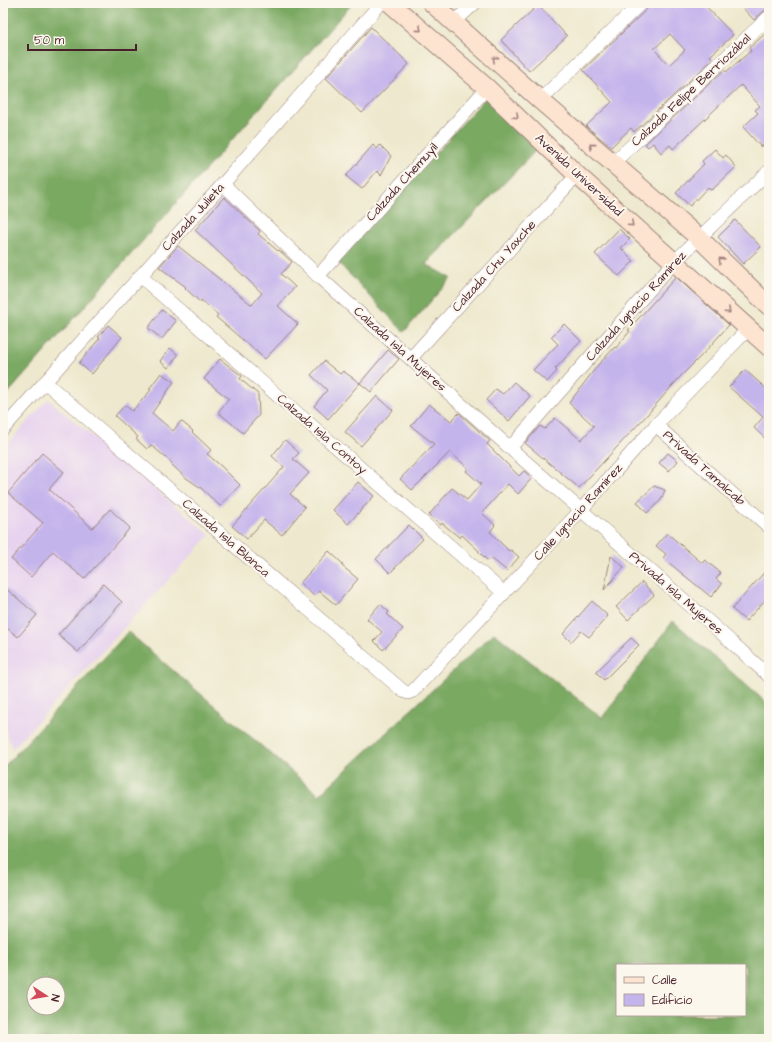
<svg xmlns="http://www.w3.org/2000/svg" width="772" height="1042" font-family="'Architects Daughter',sans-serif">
<rect width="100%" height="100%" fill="#fbf7ec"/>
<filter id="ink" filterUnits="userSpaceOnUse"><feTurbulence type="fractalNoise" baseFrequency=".025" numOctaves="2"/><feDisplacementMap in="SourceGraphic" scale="8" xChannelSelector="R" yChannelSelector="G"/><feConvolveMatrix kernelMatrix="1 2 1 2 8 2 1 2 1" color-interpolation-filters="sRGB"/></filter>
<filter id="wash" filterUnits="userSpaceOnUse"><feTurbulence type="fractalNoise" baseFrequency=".012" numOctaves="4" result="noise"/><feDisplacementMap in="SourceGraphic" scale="16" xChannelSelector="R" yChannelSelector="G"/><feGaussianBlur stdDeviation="0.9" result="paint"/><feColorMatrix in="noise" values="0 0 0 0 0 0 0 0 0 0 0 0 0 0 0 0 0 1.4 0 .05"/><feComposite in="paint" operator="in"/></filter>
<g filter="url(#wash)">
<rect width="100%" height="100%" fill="#eee9ce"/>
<!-- built -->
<polygon fill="#e7d2ef" points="48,399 210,535 12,749 3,723 3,449"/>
<!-- forest -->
<g fill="#7aa962" stroke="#626446" fill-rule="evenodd">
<polygon points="3,3 349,3 351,5 3,399"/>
<polygon points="489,94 539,147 426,264 451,278 404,332 338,262"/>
<path d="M673 621 769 705V1039H3V768L128 632 319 795 494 633 602 718ZM617 965H745V1015H617ZM34 984H58V1008H34Z"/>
</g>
<g id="blocks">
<!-- building -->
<g fill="#c4b4ec" fill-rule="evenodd">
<path d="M649 3H703L733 35 710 56 713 59 634 132 631 128 611 147 586 126 612 102 583 70 647 9ZM670 34 685 50 669 65 654 49Z"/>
<polygon points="738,3 769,3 769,9 764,11 754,20"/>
<polygon points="538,5 567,36 529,71 501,40"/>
<polygon points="371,27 409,64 362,113 326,78"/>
<polygon points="769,28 769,140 761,147 743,127 758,113 755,110 760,106 741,85 673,149 670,145 661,153 653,143 648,147 645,144 724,70 726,72 751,51 749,48 766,33 765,32"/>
<polygon points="373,145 377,149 380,145 391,156 381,175 377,171 362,189 346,176"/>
<polygon points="715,149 723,158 726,155 736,167 713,189 710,190 708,187 690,206 676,193 704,164 702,161"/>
<polygon points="224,197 260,231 258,234 278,251 279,250 292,262 281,274 295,287 278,306 298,324 265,359 216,317 218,315 201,300 200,302 185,288 186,287 159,267 178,246 252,305 262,293 195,230"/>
<polygon points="735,220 761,247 743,264 718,237"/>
<polygon points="619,229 630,239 621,248 634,261 619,276 595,254"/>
<polygon points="676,277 729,325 703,354 679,378 646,416 579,488 525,443 540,426 545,429 555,418 581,440 594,426 569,403 598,365 615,347 616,348 630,331 628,330"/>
<polygon points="162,310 176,321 162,339 148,328"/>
<polygon points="564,324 581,341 555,369 557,371 547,382 533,370 558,344 551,337"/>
<polygon points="108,325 122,337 92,374 79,363 100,338 98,337"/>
<polygon points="170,348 178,355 168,368 160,361"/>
<polygon points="388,350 399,359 371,392 360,383"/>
<polygon points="220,359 242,376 240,379 258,394 259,415 243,433 218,412 229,399 204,379"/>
<polygon points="324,361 340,374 343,371 360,383 328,419 314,406 327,390 311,375"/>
<polygon points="745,370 769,391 769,442 754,428 763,417 729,387"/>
<polygon points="161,373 174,382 152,413 173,431 181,421 193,431 192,432 211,450 207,454 221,466 240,485 220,506 201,488 185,477 171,464 172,463 151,445 147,449 136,439 138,437 115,416 125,405 132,411 151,390 149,389"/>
<polygon points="514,382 530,396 509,421 486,400 496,389 503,394"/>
<polygon points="377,396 393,410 361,446 345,432"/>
<polygon points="429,404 451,421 459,413 490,441 487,444 519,476 524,471 532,478 518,494 508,484 482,513 495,525 490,532 509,551 511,550 519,557 507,571 491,558 488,561 478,551 479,551 462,535 460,538 442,523 441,525 429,515 452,488 467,500 481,484 466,471 468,468 450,452 412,490 400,479 434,444 411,426"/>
<polygon points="285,440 299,453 293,459 309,473 290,494 305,507 282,535 264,520 247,539 232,526 284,467 272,456"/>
<polygon points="42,453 64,472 49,489 92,528 110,509 130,528 84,579 53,551 31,577 11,559 43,523 8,493"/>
<polygon points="668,453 678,461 669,471 659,463"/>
<polygon points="358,482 374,496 348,524 333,510"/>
<polygon points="654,486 665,490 661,500 647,513 637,502"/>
<polygon points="409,525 423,539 390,573 376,559"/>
<polygon points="667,533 702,563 705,560 721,573 716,579 722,584 711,597 663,558 666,554 656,546"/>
<polygon points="329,551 343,564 342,566 358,579 336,605 319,591 314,596 300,583"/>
<polygon points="611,556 624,567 604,590"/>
<polygon points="769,567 769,596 746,621 732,609"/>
<polygon points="642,582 654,595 628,620 616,607"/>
<polygon points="103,584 122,602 78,652 58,635"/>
<polygon points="3,586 37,615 18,637 3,625"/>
<polygon points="592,601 608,616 589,637 581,631 571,642 563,634"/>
<polygon points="380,604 389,612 387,614 403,629 383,650 374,641 382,632 367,619"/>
<polygon points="631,638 639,645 604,680 596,672"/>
</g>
</g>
</g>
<g filter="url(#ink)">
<use href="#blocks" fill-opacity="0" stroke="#9c847c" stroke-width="1"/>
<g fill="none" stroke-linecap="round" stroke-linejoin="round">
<defs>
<g id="minor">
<polyline points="454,22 475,3"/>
<polyline points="540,100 641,3"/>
<polyline points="612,164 769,17"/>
<polyline points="223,184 318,276 510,448 708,621 769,676"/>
<polyline points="140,276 504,593"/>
<polyline points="318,276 487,88"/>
<polyline points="411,358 577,175"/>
<polyline points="45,382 403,691 408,693 413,691 581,510 656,425 748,329"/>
<polyline points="656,425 769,527"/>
<polyline points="3,429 223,184 381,3"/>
<polyline points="510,448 674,262 769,171"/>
</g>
<g id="secondary">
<polyline points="390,3 487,88 577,175 769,347"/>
<polyline points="432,3 540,100 699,238 769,306"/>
</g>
</defs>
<!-- minor casing -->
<use href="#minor" stroke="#9c847c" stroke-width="14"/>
<!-- secondary casing -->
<use href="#secondary" stroke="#9c847c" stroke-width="20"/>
<!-- minor -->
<use href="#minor" stroke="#fff" stroke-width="13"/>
<!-- secondary -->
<use href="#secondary" stroke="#fde4d1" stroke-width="18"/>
</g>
<!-- one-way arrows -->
<defs><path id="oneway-chevron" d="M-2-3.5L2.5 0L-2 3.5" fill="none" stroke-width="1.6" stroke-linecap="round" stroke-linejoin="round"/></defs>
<g stroke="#a4827e">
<use href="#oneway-chevron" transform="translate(419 29) rotate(41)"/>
<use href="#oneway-chevron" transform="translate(495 59) rotate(-138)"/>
<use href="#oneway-chevron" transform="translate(516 116) rotate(44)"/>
<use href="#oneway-chevron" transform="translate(592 146) rotate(-139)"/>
<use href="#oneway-chevron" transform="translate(631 224) rotate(42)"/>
<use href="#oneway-chevron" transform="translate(721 260) rotate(-136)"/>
<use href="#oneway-chevron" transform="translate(728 311) rotate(42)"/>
</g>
</g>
<g text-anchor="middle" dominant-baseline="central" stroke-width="4" stroke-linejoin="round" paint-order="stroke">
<!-- street labels -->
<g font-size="13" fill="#4a1f2b" stroke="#fbf7ec">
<text transform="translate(691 90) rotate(-43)">Calzada Felipe Berriozábal</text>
<text transform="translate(579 175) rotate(43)">Avenida Universidad</text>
<text transform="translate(402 182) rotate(-48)">Calzada Chemuyil</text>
<text transform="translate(193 217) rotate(-48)">Calzada Julieta</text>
<text transform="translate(494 266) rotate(-48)">Calzada Chu Yaxche</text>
<text transform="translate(636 306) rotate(-48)">Calzada Ignacio Ramírez</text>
<text transform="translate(400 349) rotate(42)">Calzada Isla Mujeres</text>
<text transform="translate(322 434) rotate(41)">Calzada Isla Contoy</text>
<text transform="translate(704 468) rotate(42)">Privada Tamalcab</text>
<text transform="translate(578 512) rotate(-48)">Calle Ignacio Ramirez</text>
<text transform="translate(226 538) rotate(41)">Calzada Isla Blanca</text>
<text transform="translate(676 593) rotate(41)">Privada Isla Mujeres</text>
</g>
</g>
<!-- margin -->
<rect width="772" height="1042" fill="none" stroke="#fbf7ec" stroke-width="16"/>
<!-- legend -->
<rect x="616" y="964" width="130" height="52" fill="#fbf7ec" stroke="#b4a19f"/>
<rect x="624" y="977" width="20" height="6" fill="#fde4d1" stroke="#b4a19f"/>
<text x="652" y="984" font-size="12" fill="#4a1f2b">Calle</text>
<rect x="624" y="994" width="20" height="12" fill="#c4b4ec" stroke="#b4a19f"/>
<text x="652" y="1004" font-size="12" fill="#4a1f2b">Edificio</text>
<!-- north arrow -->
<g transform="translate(46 996) rotate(102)"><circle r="19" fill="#fbf7ec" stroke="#b4a19f"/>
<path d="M0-3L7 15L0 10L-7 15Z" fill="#d1495b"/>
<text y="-6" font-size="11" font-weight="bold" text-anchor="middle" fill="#4a1f2b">N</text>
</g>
<!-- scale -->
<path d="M28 44v6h108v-6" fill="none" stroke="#4a1f2b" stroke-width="2"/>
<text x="34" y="44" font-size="12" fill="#4a1f2b" stroke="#fbf7ec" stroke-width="3" paint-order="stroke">50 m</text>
</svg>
